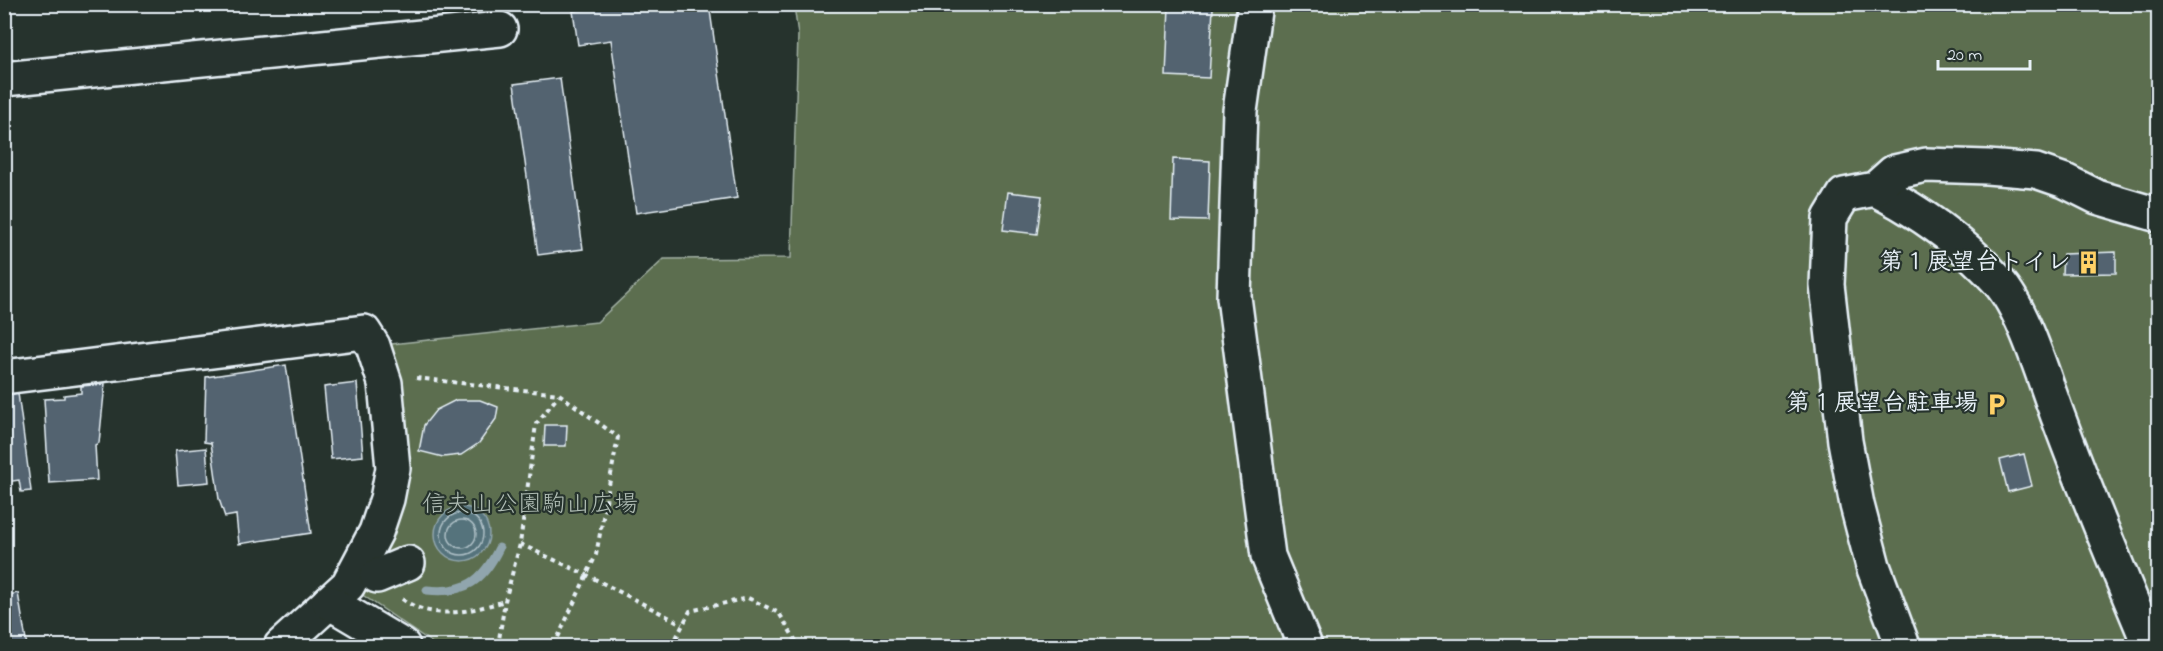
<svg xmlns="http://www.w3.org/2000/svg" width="2163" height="651" font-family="'Indie Flower','Klee One',sans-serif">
<rect width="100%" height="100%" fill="#26332d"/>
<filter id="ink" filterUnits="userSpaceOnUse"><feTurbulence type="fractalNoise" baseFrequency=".0167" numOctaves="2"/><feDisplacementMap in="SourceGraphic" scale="12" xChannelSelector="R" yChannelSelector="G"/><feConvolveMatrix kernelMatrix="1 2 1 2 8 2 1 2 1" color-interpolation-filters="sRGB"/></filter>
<g filter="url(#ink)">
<!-- green -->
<polygon fill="#5c6e50" stroke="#a2b0a4" stroke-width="1.5" points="794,5 2158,5 2158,646 437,646 348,585 387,499 373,346 597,322 664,259 791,258 798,35"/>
<!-- water -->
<circle fill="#55737b" stroke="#90a5ad" stroke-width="1.5" cx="462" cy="534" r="27"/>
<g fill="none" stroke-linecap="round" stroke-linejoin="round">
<!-- shore -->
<g stroke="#adbfc6" stroke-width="1.5">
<circle cx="462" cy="534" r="21"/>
<circle cx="462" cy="534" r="14"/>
</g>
<!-- stream -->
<path stroke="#90a5ad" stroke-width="9" d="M427 590C465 594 483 581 499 548"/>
</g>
<!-- building -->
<g fill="#526470" stroke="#e8f1f8" stroke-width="1.5">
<polygon points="605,4 709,4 737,198 636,213 611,40 578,45 573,11 605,7"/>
<polygon points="1169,6 1213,8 1209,78 1166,76"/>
<polygon points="560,78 583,249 538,255 514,84"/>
<polygon points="1173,159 1210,161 1208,221 1171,220"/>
<polygon points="1008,192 1042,196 1037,234 1003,230"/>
<polygon points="2116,252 2116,273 2062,274 2063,254"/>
<polygon points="286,365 311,533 239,544 236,515 225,517 219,499 211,443 204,442 206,377"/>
<polygon points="357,383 363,456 331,459 324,387"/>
<polygon points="105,384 99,443 95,445 97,480 49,483 44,399 64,398 64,395 81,393 81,386"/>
<polygon points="18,393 31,491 21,492 19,480 6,482 4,474 4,395"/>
<polygon points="456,400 480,400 498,407 496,419 479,443 461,455 443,457 419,451 424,425 436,410"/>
<polygon points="545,425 567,425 566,446 544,446"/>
<polygon points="206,448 209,482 178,485 175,451"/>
<polygon points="2024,454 2032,486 2008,492 2000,460"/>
<polygon points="18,593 27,646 4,646 4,596"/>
</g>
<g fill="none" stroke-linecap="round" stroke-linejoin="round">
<defs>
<g id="minor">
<polyline points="1255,4 1240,111 1234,297 1268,556 1305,646"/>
<polyline points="4,79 500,29"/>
<path d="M1875 189C1920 212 1963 242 1998 281 2026 313 2044 381 2060 422 2088 498 2119 572 2150 646"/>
<polyline points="4,377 364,332 373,346 385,383 393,468 387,499 376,532 348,585 281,646"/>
<polyline points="377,576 408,563"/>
<polyline points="329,602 403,646"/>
<polyline points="1903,646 1873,566 1857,505 1845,441 1827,285 1830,218 1844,195 1875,189 1894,172 1926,165 1987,167 2036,171 2065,181 2097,197 2158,215"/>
</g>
</defs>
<!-- minor casing -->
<use href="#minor" stroke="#e8f1f8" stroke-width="38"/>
<!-- path -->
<g stroke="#e8f1f8" stroke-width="4" stroke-dasharray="4.5 4.5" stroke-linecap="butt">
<polyline points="416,378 559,394 618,437 596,555 554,646"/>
<polyline points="520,544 587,575 682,624"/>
<path d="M402 599C434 622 470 611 505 601"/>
<polyline points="498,646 505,601 520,544 536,424 559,395"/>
<polyline points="672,646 690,611 748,598 779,613 799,646"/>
</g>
<!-- minor -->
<use href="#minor" stroke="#26332d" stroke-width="33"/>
</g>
</g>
<!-- icons -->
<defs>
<symbol id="building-bare" viewBox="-9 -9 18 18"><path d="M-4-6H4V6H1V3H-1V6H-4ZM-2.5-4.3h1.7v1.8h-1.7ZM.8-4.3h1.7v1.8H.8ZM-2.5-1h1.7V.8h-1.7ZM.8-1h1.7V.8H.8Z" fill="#ffd166" stroke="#26332d" stroke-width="2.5" paint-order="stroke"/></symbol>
<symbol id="parking-bare" viewBox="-9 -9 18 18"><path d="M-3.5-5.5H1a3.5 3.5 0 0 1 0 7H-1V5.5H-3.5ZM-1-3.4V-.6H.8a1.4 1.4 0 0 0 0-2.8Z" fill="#ffd166" stroke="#26332d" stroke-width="2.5" paint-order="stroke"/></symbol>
</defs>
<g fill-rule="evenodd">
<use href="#building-bare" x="2072" y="246" width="33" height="33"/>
<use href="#parking-bare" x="1980" y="388" width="33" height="33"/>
</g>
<g text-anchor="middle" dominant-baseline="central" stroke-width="4.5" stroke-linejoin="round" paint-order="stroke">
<!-- poi labels -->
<g font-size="24" font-weight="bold" fill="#e8f1f8" stroke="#26332d" text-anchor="end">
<text x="2071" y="263">第１展望台トイレ</text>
<text x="1978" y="404">第１展望台駐車場</text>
</g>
<!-- park labels -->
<g font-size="24" fill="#b0bdb5" stroke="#26332d">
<text x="530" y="505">信夫山公園駒山広場</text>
</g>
</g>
<!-- margin -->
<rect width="2163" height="651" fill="none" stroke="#26332d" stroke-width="24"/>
<rect x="12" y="12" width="2139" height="627" fill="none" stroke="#e8f1f8" stroke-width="2" filter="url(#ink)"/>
<!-- scale -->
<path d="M1938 60v9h92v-9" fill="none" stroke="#e8f1f8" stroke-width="3"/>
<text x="1947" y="60" font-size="18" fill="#e8f1f8" stroke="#26332d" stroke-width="4.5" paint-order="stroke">20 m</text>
</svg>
